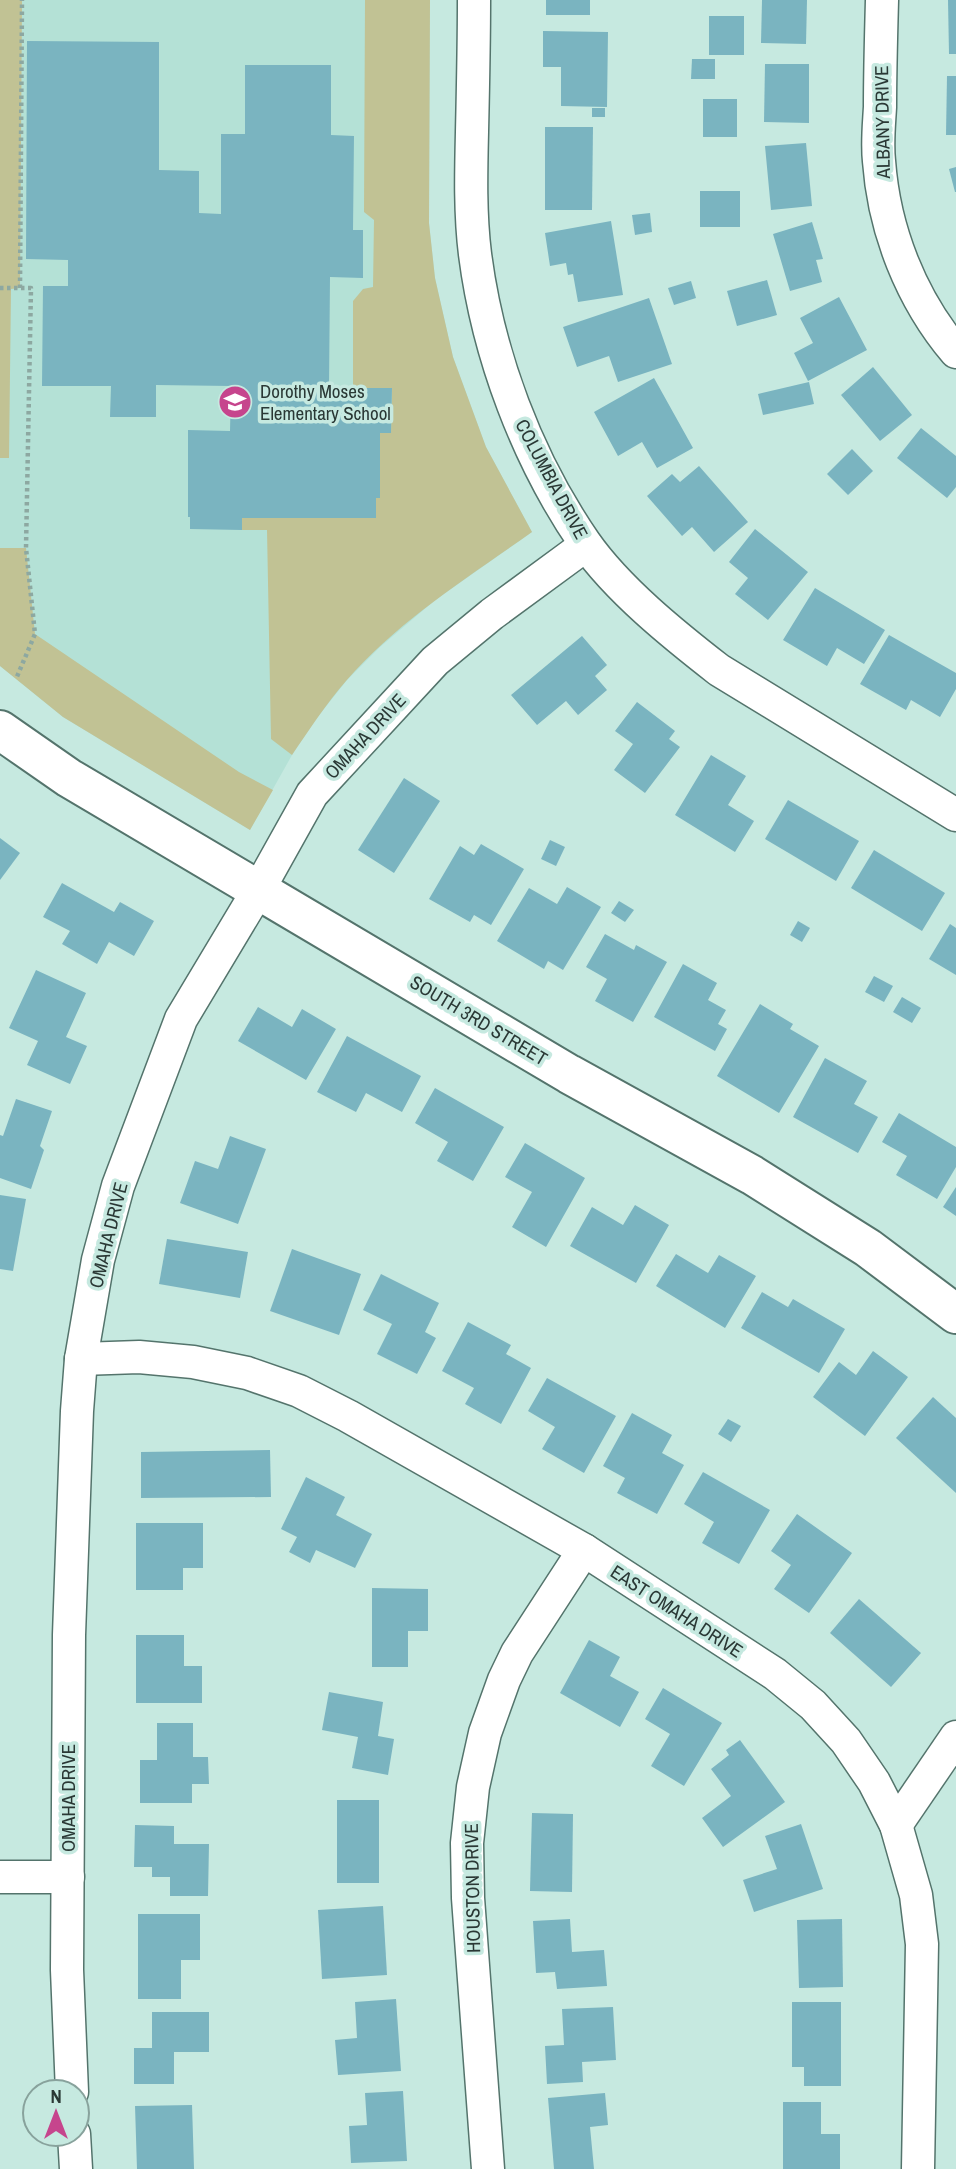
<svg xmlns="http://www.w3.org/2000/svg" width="956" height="2169" font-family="'Archivo Narrow',sans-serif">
<rect width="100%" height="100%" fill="#c6e9e0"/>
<!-- built -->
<polygon fill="#b4e1d6" points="0,0 430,0 429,223 435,278 453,357 486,447 532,532 434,601 380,647 347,680 316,719 292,755 250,830 63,717 0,666"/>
<!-- green -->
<g fill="#c1c294">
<polygon points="0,0 22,0 20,288 11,289 9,458 0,458"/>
<path d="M365 0H430L429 223 435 278 453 357 486 447 532 532C467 578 398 621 346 681 326 704 309 730 292 755L271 739 267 530H242V518H376V498H380V433H391L392 389 353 388V301L363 289 373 287 374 220 364 212Z"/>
<polygon points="0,548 26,548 35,634 239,772 273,790 250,830 63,717 0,666"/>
</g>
<!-- building -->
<g fill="#7ab4c0">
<rect x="546" y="0" width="44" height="15"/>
<polygon points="762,0 807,0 806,44 761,43"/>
<polygon points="948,0 956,0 956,54 949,54"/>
<rect x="709" y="16" width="35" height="39"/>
<polygon points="543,31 608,32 607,107 561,106 561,67 543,67"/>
<polygon points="27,41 159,42 159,170 199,171 199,213 221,214 221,134 245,134 245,65 331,65 331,135 354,136 353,230 363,230 363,278 330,277 329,388 392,388 391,433 380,433 380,498 376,498 376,518 242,518 242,530 190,529 190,517 188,517 188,430 230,431 231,386 156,385 156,417 110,417 111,386 42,386 43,286 68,286 68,260 26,259"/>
<polygon points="692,59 715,59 715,79 691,79"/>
<polygon points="765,64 809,64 809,123 764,122"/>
<polygon points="947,76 956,76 956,135 946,135"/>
<rect x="703" y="99" width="34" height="38"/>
<rect x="592" y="108" width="13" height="9"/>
<polygon points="545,127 593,127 592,210 545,210"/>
<polygon points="806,143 812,206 771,210 765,146"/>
<polygon points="956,167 956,192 955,192 949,169"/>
<rect x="700" y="191" width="40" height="36"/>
<polygon points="650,213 652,232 635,235 632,215"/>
<polygon points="611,221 623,295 578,302 573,274 568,275 566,263 550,266 545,233"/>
<polygon points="812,222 823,259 816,260 822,282 790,291 773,234"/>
<polygon points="767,280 777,315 737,326 727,291"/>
<polygon points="691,281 696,298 674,305 668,288"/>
<polygon points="839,297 867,350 808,381 794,353 813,343 800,318"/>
<polygon points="649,298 672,364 618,382 609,356 577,367 563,327"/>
<polygon points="873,367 912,415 880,441 841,395"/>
<polygon points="654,378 693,448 657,468 642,442 618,456 594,412"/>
<polygon points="809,382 814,404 763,415 758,394"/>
<polygon points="921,428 956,456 956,487 947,498 897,458"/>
<polygon points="852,449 873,471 848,495 827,474"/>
<polygon points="699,466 748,522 714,552 692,527 682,536 647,496 672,474 680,482"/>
<polygon points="755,529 808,572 768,620 735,594 748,578 729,562"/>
<polygon points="815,588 885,630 864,664 837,648 827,666 783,640"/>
<polygon points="889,635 956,673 956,689 940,717 911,700 906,710 860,684"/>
<polygon points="582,636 607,665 595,676 607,690 578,715 566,701 537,725 511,695"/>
<polygon points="637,702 675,731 669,739 680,747 645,793 614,770 633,744 615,731"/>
<polygon points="711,755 746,776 728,805 754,821 735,852 675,815"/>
<polygon points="404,778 440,801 394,873 358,850"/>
<polygon points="788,800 859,841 836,881 765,839"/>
<polygon points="0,838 20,853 0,880"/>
<polygon points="550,840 565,847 556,866 541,859"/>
<polygon points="481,844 524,869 491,925 474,915 470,922 429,899 460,846 474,855"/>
<polygon points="874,850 945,893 922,931 851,888"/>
<polygon points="62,883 114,912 120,902 154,921 134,956 109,942 97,964 62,944 70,931 43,917"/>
<polygon points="567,887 601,907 563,970 548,961 544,969 497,941 529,888 557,904"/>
<polygon points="619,901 634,910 625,922 611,913"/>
<polygon points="798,921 810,928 802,942 790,935"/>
<polygon points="950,924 956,928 956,975 929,959"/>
<polygon points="605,934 634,950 636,945 667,962 633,1022 595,1001 607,979 586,967"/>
<polygon points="683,964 717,983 708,1000 726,1010 718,1024 727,1029 715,1051 654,1017"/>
<polygon points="36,970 86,993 66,1037 87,1046 70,1084 27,1065 38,1041 9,1028"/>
<polygon points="874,976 893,986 884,1002 865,992"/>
<polygon points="902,997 921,1008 912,1023 893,1012"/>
<polygon points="760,1004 793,1024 790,1029 819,1046 779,1113 717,1076"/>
<polygon points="258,1007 292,1027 302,1009 336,1029 306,1080 238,1041"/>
<polygon points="347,1036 421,1076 402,1112 366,1093 356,1112 317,1092"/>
<polygon points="825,1058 867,1081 854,1104 878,1117 858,1153 793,1117"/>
<polygon points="435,1088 504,1127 473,1181 437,1161 448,1142 415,1123"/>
<polygon points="16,1099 52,1111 40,1146 44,1150 31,1189 0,1178 0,1135 3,1136"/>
<polygon points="899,1113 956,1147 956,1167 937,1199 896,1175 907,1156 882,1142"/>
<polygon points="230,1136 266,1149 238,1224 180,1203 195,1161 218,1169"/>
<polygon points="525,1143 585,1178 546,1247 512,1227 532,1192 505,1177"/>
<polygon points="956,1187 956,1216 943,1207"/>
<polygon points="0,1195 26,1199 13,1271 0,1269"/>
<polygon points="635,1205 669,1225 636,1283 570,1246 592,1207 623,1225"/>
<polygon points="167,1239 248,1252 240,1298 159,1284"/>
<polygon points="292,1249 361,1274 339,1335 270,1311"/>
<polygon points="676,1254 708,1273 719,1255 756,1276 725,1328 656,1286"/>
<polygon points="381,1274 439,1303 425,1332 436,1338 417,1374 377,1354 392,1324 363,1310"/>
<polygon points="762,1292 788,1307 793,1299 845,1329 819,1373 741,1328"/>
<polygon points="468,1322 511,1345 506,1354 531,1368 501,1424 465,1404 474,1388 442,1371"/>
<polygon points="873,1351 908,1377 865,1436 813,1397 839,1362 856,1375"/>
<polygon points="547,1378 616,1416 584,1473 542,1449 555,1427 528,1411"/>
<polygon points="933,1397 956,1418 956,1493 896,1438"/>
<polygon points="632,1413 672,1435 662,1453 684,1465 657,1514 617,1493 625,1478 603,1466"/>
<polygon points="728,1419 741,1426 731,1442 718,1434"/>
<polygon points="270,1450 271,1497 141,1498 141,1452"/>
<polygon points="703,1472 770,1510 739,1564 702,1543 714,1522 684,1504"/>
<polygon points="306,1477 345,1497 336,1515 372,1534 355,1568 316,1550 310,1563 289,1552 297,1537 281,1529"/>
<polygon points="797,1514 852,1553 809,1613 774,1589 791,1565 771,1551"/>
<polygon points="136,1523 203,1523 203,1568 183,1568 183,1590 136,1590"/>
<polygon points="372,1588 428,1589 428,1631 408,1631 408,1667 372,1667"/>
<polygon points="859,1599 921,1653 891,1687 830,1633"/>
<polygon points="136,1635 184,1635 184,1666 202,1666 202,1703 136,1703"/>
<polygon points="589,1640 620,1657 610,1676 639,1692 620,1727 560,1693"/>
<polygon points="663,1688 722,1723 684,1786 651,1766 670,1734 645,1719"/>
<polygon points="329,1692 383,1702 378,1736 394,1739 388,1775 352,1768 358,1737 322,1730"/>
<polygon points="157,1723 193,1723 193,1757 208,1757 209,1784 192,1784 192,1803 140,1803 140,1760 157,1760"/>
<polygon points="740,1740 785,1802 723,1847 702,1818 731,1796 711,1769 729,1755 726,1750"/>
<rect x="337" y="1800" width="42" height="83"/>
<polygon points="532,1813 573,1814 572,1892 530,1891"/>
<polygon points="801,1824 823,1889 754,1912 743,1880 777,1869 765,1836"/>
<polygon points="135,1825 174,1826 174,1844 209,1844 208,1896 170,1896 170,1877 152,1877 152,1867 134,1867"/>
<polygon points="383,1906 387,1975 322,1979 318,1910"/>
<polygon points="138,1914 200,1914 200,1960 181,1960 181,1999 138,1999"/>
<polygon points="570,1919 572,1952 604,1950 607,1986 557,1989 555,1972 536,1973 533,1921"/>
<polygon points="842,1919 843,1987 799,1988 797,1920"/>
<polygon points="396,1999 401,2071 338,2075 335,2040 357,2038 355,2002"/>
<polygon points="792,2002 841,2002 841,2086 804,2086 804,2067 792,2067"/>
<polygon points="613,2007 616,2060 582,2062 583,2082 547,2084 545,2046 564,2045 562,2009"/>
<polygon points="152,2012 209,2012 209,2052 174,2052 174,2084 134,2084 134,2048 152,2048"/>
<polygon points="403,2091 407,2161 351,2163 349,2126 367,2125 365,2093"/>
<polygon points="605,2093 608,2125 590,2127 594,2169 554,2169 548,2098"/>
<polygon points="783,2102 821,2102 821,2134 840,2134 840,2169 783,2169"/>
<polygon points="192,2105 194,2169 137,2169 135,2106"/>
</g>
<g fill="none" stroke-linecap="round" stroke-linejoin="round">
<defs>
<g id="minor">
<path d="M474 0C474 44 473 88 472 132 471 173 470 214 475 254 488 355 527 459 585 543 618 590 674 635 719 670L956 815"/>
<path d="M882 0C881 36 880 72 880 107 879 125 877 143 879 161 884 230 911 299 956 352"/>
<polyline points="81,1359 139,1357 193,1362 247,1373 299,1391 348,1416 584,1550 775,1674 813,1705 846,1741 874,1782 896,1825 916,1895 922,1944 918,2169"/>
<polyline points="896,1825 956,1737"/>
<polyline points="0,1877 68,1877"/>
<polyline points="72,2092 67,1970 69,1635 77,1411 81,1359 98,1260 118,1186 181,1019 259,889 312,794 435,661 492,614 586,545"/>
<polyline points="74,2134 76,2169"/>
<polyline points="488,2169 468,1898 467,1843 473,1787 485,1733 504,1680 517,1653 584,1550"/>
</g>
<polyline id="tertiary" points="0,730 69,778 569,1074 752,1175 868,1248 956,1314"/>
</defs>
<!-- minor casing -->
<use href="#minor" stroke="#54746c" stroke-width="35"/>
<!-- tertiary casing -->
<use href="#tertiary" stroke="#54746c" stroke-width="42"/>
<!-- path -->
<g stroke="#8da8a1" stroke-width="4.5" stroke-dasharray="3.5 3.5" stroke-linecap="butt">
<polyline points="0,288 31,288 26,548 35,634 16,679"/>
<polyline points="20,288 22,0"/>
</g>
<!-- minor -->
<use href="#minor" stroke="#fff" stroke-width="32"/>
<!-- tertiary -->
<use href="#tertiary" stroke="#fff" stroke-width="38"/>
</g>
<!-- icons -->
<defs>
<symbol id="school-disc" viewBox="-11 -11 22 22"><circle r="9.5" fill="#c6458d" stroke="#c6e9e0"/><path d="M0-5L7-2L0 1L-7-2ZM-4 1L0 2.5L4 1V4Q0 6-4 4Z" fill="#fff"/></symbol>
</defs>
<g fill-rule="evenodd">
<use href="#school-disc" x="216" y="383" width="38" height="38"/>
</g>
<g text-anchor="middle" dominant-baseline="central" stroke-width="7" stroke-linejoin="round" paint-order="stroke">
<!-- street labels -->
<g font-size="19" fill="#2a3835" stroke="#c6e9e0">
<text transform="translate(882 122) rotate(-91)">ALBANY DRIVE</text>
<text transform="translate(552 479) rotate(62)">COLUMBIA DRIVE</text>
<text transform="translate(365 736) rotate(-47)">OMAHA DRIVE</text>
<text transform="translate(479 1020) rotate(31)">SOUTH 3RD STREET</text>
<text transform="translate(108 1235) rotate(-76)">OMAHA DRIVE</text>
<text transform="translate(677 1611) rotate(33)">EAST OMAHA DRIVE</text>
<text transform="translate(68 1798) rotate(-90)">OMAHA DRIVE</text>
<text transform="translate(472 1888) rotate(-91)">HOUSTON DRIVE</text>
</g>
<!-- poi labels -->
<g font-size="19" fill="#2a3835" stroke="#c6e9e0" text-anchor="start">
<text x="260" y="391">Dorothy Moses<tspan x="260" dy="22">Elementary School</tspan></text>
</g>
</g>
<!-- north arrow -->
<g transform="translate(56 2113)"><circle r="33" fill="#c6e9e0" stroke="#88a29c" stroke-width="2"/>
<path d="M0-5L12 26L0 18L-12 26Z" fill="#c6458d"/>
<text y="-10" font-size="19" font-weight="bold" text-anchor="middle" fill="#2a3835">N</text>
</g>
</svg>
